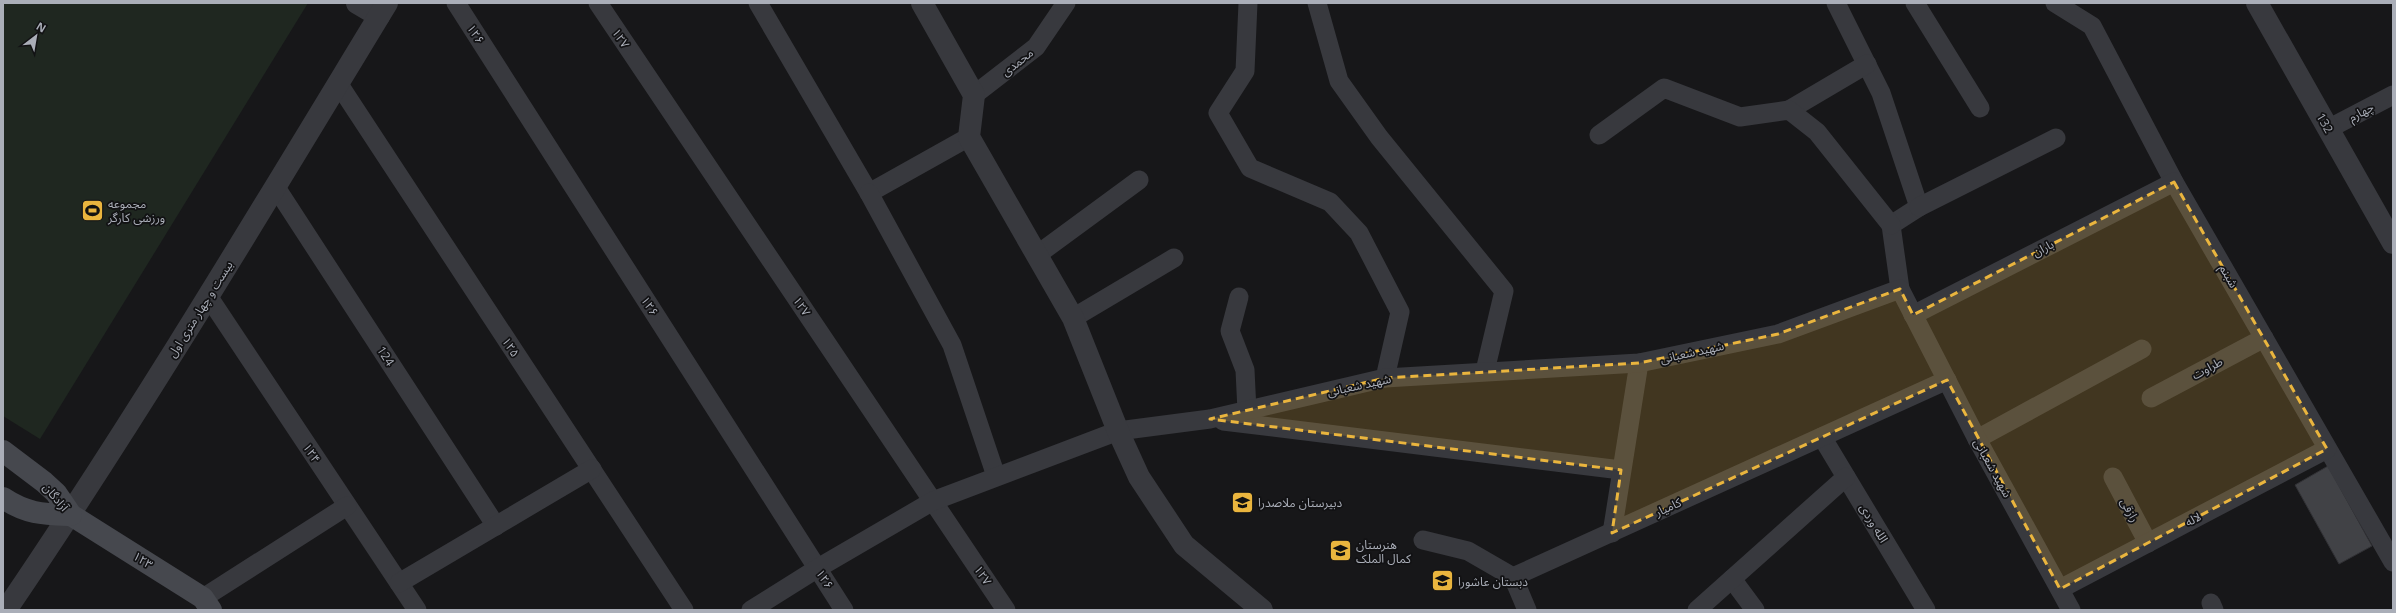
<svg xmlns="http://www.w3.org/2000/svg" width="2396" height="613" font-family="'Open Sans','Noto Sans Arabic',sans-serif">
<rect width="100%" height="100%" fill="#171719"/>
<!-- green -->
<polygon fill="#1f2720" points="3,3 308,3 40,439 3,416"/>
<!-- building -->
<polygon fill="#414246" stroke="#313135" points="2328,466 2372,546 2339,564 2295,485"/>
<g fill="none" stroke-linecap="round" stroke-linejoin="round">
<!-- minor -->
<g stroke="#38393e" stroke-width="19">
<polyline points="456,3 844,610"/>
<polyline points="598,3 1006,610"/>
<polyline points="758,3 869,193 969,137"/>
<polyline points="1248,3 1245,71 1218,113 1250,168 1330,202 1359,233 1400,312 1385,378"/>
<polyline points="1317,3 1339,81 1379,137 1504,291 1485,371"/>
<polyline points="1836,3 1881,93 1919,207 1891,225 1900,289"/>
<polyline points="1915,3 1980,108"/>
<polyline points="2055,3 2092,26 2174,182 2393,562"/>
<polyline points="338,83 684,610"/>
<polyline points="974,95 1036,47 1066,3"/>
<polyline points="1789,110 1867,64"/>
<polyline points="2328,129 2393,95"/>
<polyline points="1599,135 1664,88 1740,117 1789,110 1817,132 1891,225"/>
<polyline points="275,186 496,526"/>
<polyline points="869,193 952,345 996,476"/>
<polyline points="1919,207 2056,138"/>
<polyline points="1037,255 1139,180"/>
<polyline points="208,296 417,610"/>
<polyline points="1239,297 1230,331 1245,370 1247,411"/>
<polyline points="1913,315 2174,182"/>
<polyline points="1073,318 1174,258"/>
<polyline points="2151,398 2264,338"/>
<polyline points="1223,421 1621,470"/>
<polyline points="1822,437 1926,610"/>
<polyline points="1977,439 2142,349"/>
<polyline points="2113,477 2148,543"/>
<polyline points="1612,533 1639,363"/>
<polyline points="1423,540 1468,551 1513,577 1527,610"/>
<polyline points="1513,577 1947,380"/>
<polyline points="1732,579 1755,610"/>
<polyline points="399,583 592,469"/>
<polyline points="2060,589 2327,449"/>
<polyline points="203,598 347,506"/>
<polyline points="2211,603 2214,610"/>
<polyline points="751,610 818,568 933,501 1118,431 1210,419 1385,378 1639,363 1778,334 1900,289 1977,439 2071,610"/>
<polyline points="1697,610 1846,477"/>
</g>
<!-- tertiary -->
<g stroke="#38393e" stroke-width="22">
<polyline points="357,3 379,16"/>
<polyline points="922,3 974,95 969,137 1073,318 1118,431 1139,477 1184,545 1262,610"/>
<polyline points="2257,3 2393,243"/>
<path d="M6 610C140 413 263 207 387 3"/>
</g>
<!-- secondary -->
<g stroke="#46484e" stroke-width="22">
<polyline points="3,451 44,482 56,493 71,515 203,598 211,610"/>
<path d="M3 498C27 514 43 514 71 515"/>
</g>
</g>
<!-- marked area -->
<path fill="#eab53e" fill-opacity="0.2" stroke="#eab53e" stroke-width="3" stroke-dasharray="8 5" stroke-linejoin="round" d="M2174 182 2327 449 2060 589 1947 380 1612 533 1621 470 1210 419 1385 378 1639 363 1778 334 1900 289 1913 315Z"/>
<!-- icons -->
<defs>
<symbol id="stadium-square" viewBox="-11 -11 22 22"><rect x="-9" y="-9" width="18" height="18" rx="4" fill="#eab53e" stroke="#121214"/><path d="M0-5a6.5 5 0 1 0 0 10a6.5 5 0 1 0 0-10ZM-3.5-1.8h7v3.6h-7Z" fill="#111"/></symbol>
<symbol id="school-square" viewBox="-11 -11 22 22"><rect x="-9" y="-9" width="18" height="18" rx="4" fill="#eab53e" stroke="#121214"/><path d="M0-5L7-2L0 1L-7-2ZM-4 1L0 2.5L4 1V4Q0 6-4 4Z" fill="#111"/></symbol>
</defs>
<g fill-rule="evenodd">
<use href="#stadium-square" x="80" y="198" width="25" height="25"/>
<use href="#school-square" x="1230" y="490" width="25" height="25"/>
<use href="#school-square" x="1328" y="538" width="25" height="25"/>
<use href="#school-square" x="1430" y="568" width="25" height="25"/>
</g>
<g text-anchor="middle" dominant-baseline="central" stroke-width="3.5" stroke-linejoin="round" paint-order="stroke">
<!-- street labels -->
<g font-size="12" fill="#aaaeb8" stroke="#121214">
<text transform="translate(476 34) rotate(57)">۱۲۶</text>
<text transform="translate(621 38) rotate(56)">۱۲۷</text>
<text transform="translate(1017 62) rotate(-38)">محمدی</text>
<text transform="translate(2361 112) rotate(-28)">چهارم</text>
<text transform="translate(2325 123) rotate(60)">132</text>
<text transform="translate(2043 248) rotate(-27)">باران</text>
<text transform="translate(2229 276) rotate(60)">شبنم</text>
<text transform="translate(650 306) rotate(57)">۱۲۶</text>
<text transform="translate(802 306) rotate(56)">۱۲۷</text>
<text transform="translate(200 309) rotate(-58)">بیست و چهار متری اول</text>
<text transform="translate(511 347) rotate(57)">۱۲۵</text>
<text transform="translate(1692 352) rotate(-12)">شهید شعبانی</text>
<text transform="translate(386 356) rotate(57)">124</text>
<text transform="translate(2207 368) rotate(-28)">طراوت</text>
<text transform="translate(1359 385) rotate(-12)">شهید شعبانی</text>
<text transform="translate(312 453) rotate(57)">۱۲۴</text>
<text transform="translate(1993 468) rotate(61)">شهید شعبانی</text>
<text transform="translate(56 497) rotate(50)">آزادگان</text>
<text transform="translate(1668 507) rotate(-25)">کامیار</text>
<text transform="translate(2130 510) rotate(62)">رازقی</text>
<text transform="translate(2193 519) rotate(-28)">لاله</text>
<text transform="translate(1874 523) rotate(59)">الله وردی</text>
<text transform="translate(143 560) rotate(32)">۱۲۳</text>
<text transform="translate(983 575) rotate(56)">۱۲۷</text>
<text transform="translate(825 579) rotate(57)">۱۲۶</text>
</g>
<!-- poi labels -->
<g font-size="12" fill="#aaaeb8" stroke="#121214" text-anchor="start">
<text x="108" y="203">مجموعه<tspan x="108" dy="14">ورزشی کارگر</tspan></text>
<text x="1258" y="502">دبیرستان ملاصدرا</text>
<text x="1356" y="544">هنرستان<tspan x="1356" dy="14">کمال الملک</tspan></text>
<text x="1458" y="581">دبستان عاشورا</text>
</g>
</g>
<!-- border -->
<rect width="2396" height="613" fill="none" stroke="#aaaeb8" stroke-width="8"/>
<!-- north arrow -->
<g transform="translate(36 36) rotate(31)" stroke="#121214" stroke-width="3" paint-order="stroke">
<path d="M0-3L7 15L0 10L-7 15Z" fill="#aaaeb8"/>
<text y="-6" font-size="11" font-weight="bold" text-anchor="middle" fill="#aaaeb8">N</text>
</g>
</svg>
